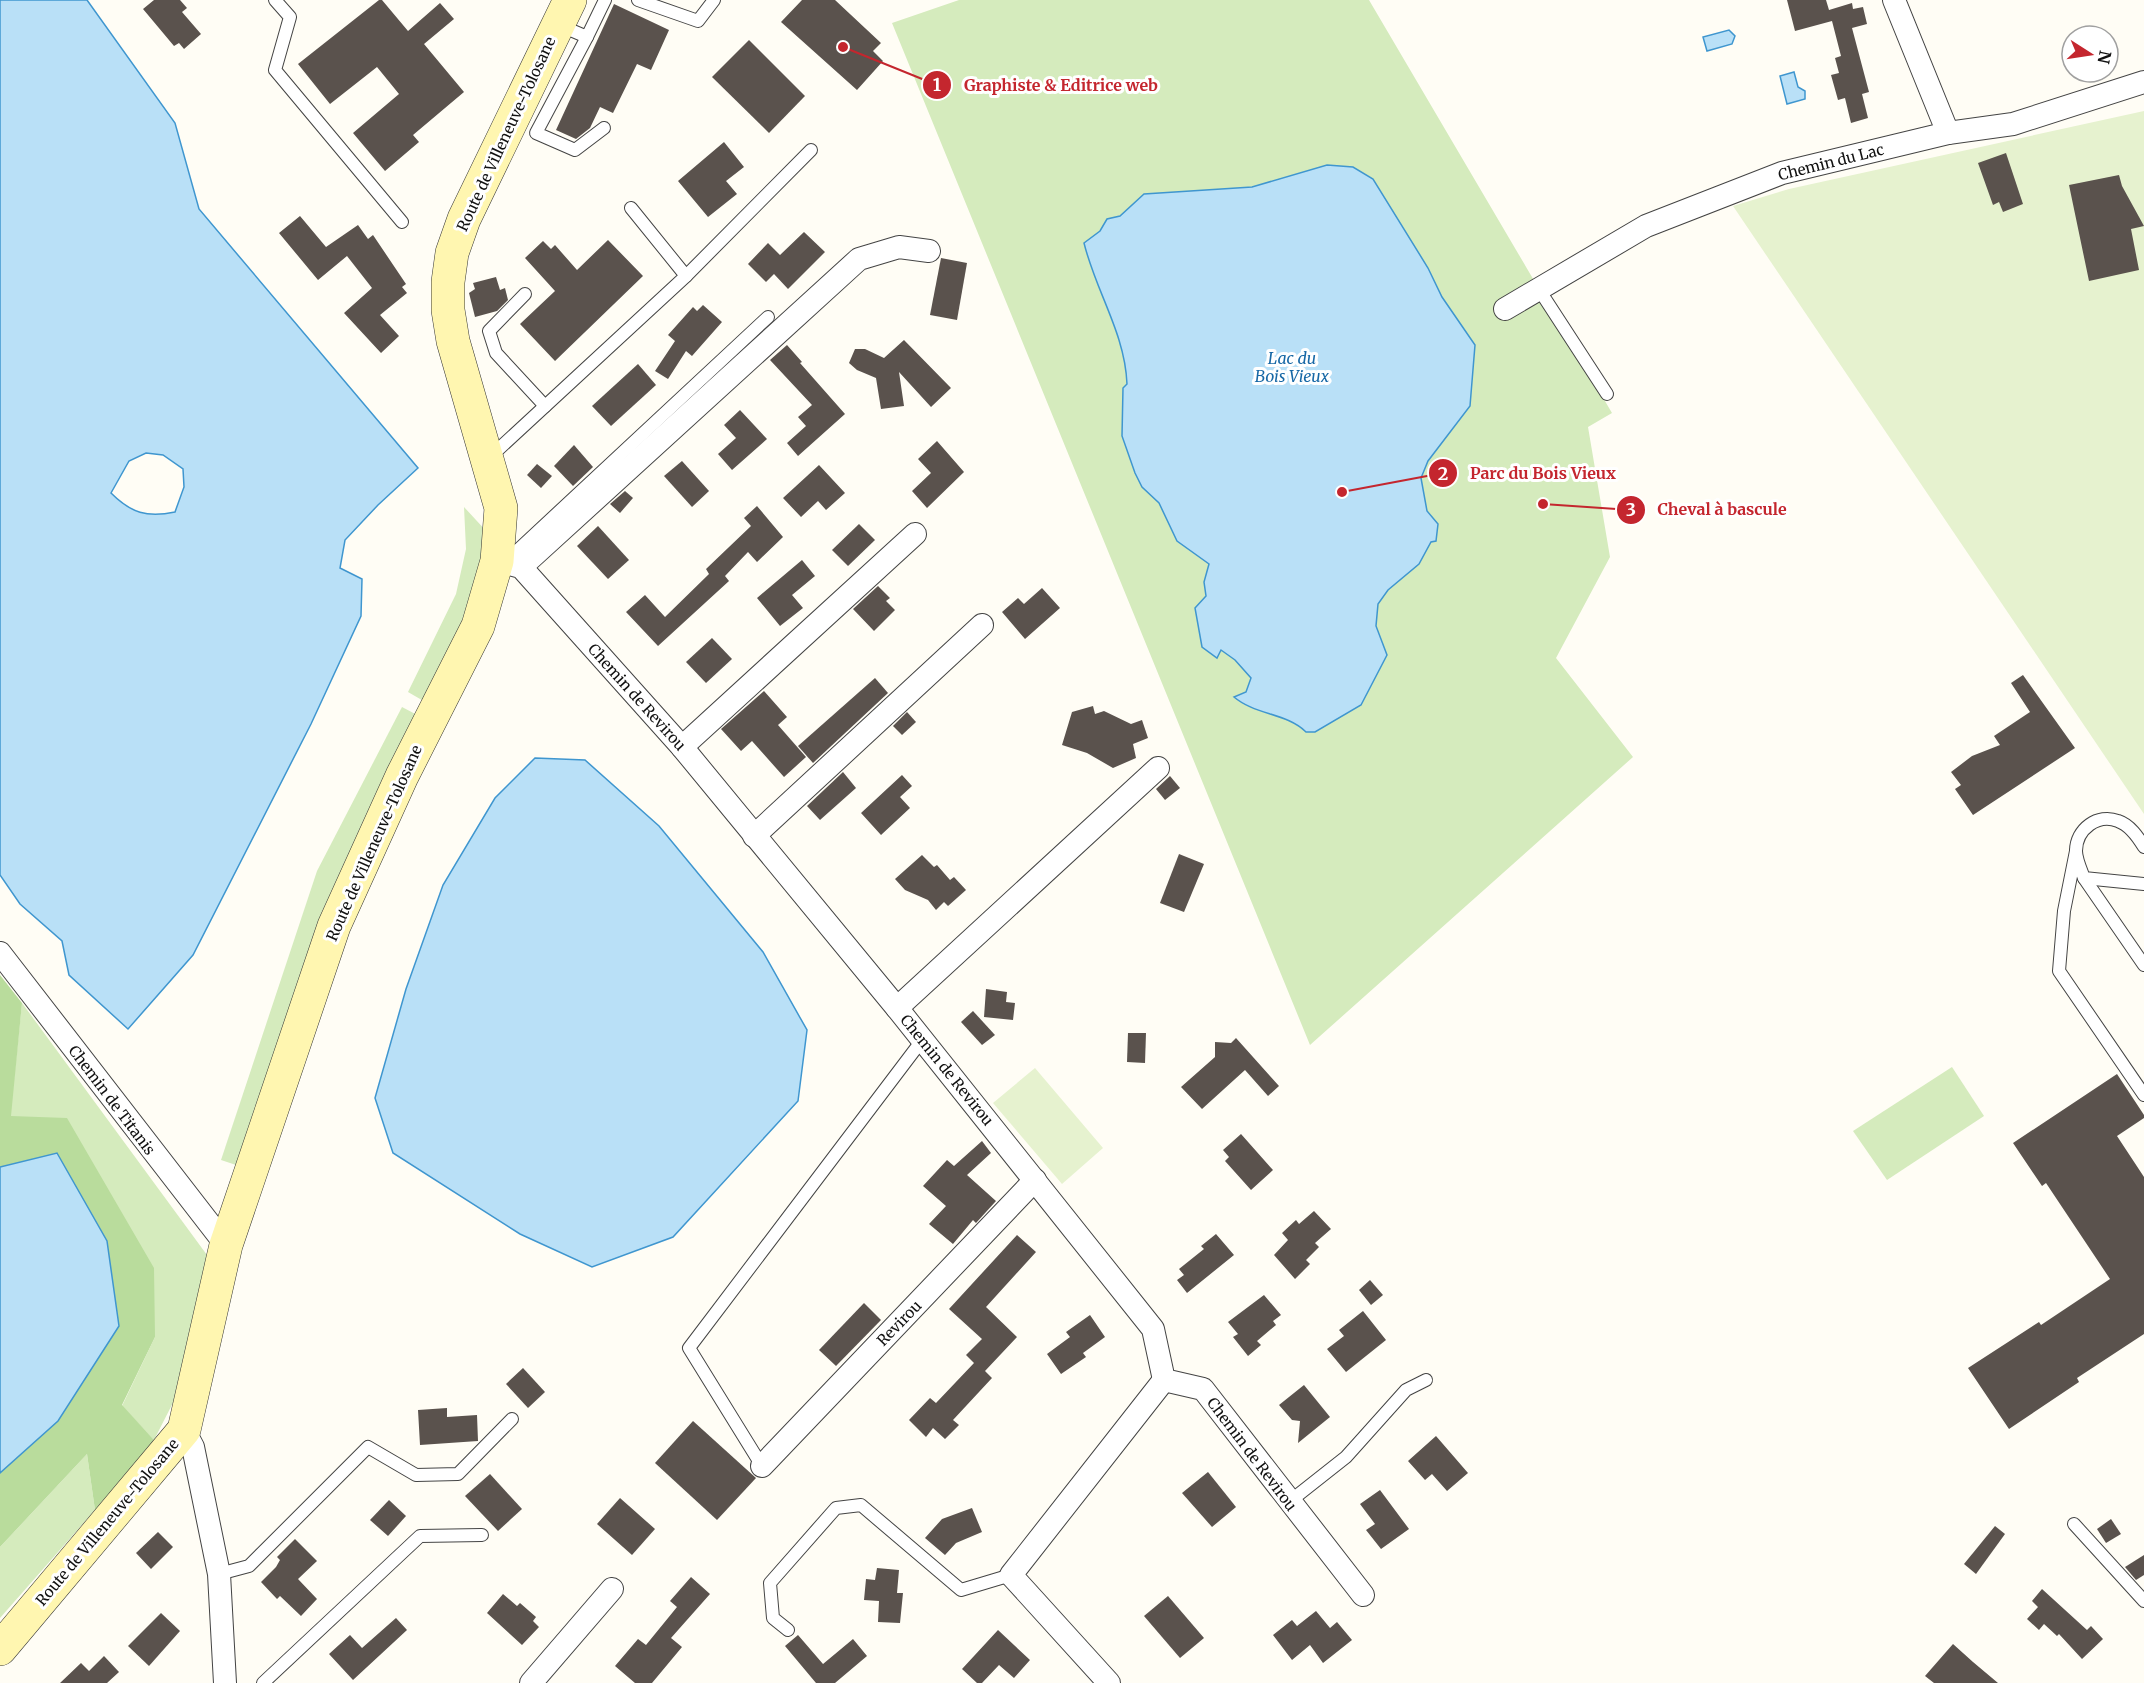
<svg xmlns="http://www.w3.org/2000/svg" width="2144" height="1683" font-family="Merriweather,serif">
<rect width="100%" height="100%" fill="#fffdf5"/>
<!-- green -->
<g fill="#d5ebbd">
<polygon points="959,0 1369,0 1612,413 1588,427 1610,557 1556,658 1633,757 1310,1045 892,23"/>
<polygon points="464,507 488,533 482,580 427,703 408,692 456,594 466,549"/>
<polygon points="402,707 421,717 242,1167 221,1160 317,871"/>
<polygon points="22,1003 207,1255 179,1391 154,1440 122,1406 155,1337 10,1117"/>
<polygon points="1952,1067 1984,1116 1887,1180 1853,1131"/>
<polygon points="87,1454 95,1510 0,1618 0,1547"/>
</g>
<!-- forest -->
<polygon fill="#b9dc9c" points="0,975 22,1003 11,1116 67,1118 154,1268 155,1337 122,1405 154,1440 95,1510 87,1454 0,1547 0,1473 58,1421 57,1153 0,1167"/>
<!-- pitch -->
<g fill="#e6f2cf">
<polygon points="2144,111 2144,814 1733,206 1789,189"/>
<polygon points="1035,1068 1103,1148 1062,1184 993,1103"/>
</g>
<!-- water -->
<g fill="#b9e0f7" stroke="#3f96cf" stroke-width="1.5" fill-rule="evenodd">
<path d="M0 0H87L175 123 199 209 418 468 378 505 345 540 340 568 362 579 361 616 311 724 193 955 128 1029 69 975 62 941 20 904 0 875ZM146 453 163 455 183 469 184 487 175 512C147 518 131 513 111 493L129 461Z"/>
<polygon points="1729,30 1735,36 1732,44 1707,51 1703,37"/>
<polygon points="1794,72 1798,87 1805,91 1805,99 1787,104 1780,76"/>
<path d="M1327 165 1353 167 1373 179 1428 268 1442 297 1475 345 1470 406 1428 461 1421 478 1427 511 1438 524 1436 541 1431 542 1419 564 1388 590 1378 604 1376 626 1387 655 1361 705 1315 732H1306C1287 713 1255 715 1234 697L1246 692 1251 678 1235 660 1221 650 1217 658 1202 647 1195 608 1206 596 1204 582 1209 564 1177 541 1159 503 1142 487 1135 473 1122 436 1123 388 1127 384C1125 333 1096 292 1084 243L1100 231 1107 219 1120 216 1144 194 1252 187Z"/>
<polygon points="535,758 585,760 659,826 763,952 807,1030 798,1101 673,1237 592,1267 520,1234 393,1153 375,1098 406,989 443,885 495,798"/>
<polygon points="57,1153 107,1241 119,1326 58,1421 0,1473 0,1167"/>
</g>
<!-- building -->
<g fill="#5a524d">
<polygon points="154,0 180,0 187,8 182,12 201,34 184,49 179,43 174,46 143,9"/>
<polygon points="379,0 382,0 408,31 440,3 454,19 424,44 464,92 413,135 419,142 385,171 353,133 399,94 377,67 330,104 298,64"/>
<polygon points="802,0 835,0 881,43 873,51 883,61 857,90 781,22"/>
<polygon points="1787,0 1826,0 1829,10 1852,3 1853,9 1863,7 1867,24 1852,28 1869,92 1862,94 1868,118 1851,123 1845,98 1838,100 1831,75 1839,73 1835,58 1841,56 1832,21 1795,31"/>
<polygon points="614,4 669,30 651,70 637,64 613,113 600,107 590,128 576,139 556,130"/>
<polygon points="749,40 805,96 769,133 712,77"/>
<polygon points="724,142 744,167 726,181 737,194 708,217 678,181"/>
<polygon points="2006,153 2023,204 2003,212 1999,202 1993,205 1978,163"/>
<polygon points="2119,175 2122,186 2144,226 2131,229 2139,270 2089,281 2069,185"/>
<polygon points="300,216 326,247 358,225 368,239 373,235 406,284 402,287 407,293 380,315 399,336 381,353 344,313 372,288 347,256 318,280 279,233"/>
<polygon points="804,232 825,252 788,289 774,274 766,282 748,264 768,243 780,255"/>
<polygon points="608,240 643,276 555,361 520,324 555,291 525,258 543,241 551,249 555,245 577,270"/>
<polygon points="941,258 967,263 957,320 930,315"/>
<polygon points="496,277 500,290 505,288 508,300 497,311 475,317 469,293 475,289 473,283"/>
<polygon points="703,305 722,322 692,356 686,351 668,379 655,371 675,341 668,335 693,307 697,311"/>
<polygon points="904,340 951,388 931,407 899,372 904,406 881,409 876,378 857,370 849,363 855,349 865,349 884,358"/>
<polygon points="787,345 802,362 800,363 845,414 798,456 787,443 806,426 798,417 812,405 770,360"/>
<polygon points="638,364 656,385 611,426 592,406"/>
<polygon points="740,410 767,439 732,470 718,454 736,438 724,425"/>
<polygon points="937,441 964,472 927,508 912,491 931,473 918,459"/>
<polygon points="574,445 593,467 573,486 554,466"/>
<polygon points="682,461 709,491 692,507 664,476"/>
<polygon points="537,464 552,476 541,488 527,475"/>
<polygon points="819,465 845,493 826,510 818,501 801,517 783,498"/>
<polygon points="625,491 633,498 620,513 610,504"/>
<polygon points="757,506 783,537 757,562 748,552 725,576 729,581 658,646 626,612 645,595 665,617 709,574 706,569 751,526 744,518"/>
<polygon points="859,524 875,540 848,566 832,550"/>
<polygon points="598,526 629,560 608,579 577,546"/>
<polygon points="802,560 815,576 792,595 803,608 780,626 757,598"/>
<polygon points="878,586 890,598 886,601 895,610 874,631 853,609"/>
<polygon points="1042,588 1060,608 1025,639 1002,612 1018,598 1024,604"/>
<polygon points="712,638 732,659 706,683 686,662"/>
<polygon points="2023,675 2075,748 1973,815 1955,789 1961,785 1951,772 1972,756 2000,745 1994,736 2030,712 2011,683"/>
<polygon points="875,678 888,693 813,763 798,746"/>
<polygon points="764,691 787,717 778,725 806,757 784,777 752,741 741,751 721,729"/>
<polygon points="1093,706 1095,714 1104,711 1131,724 1142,720 1148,738 1133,744 1136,758 1113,768 1087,753 1062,745 1072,712"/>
<polygon points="907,712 916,722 902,735 893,726"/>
<polygon points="843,772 856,788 820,820 807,806"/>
<polygon points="902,775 912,786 900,797 910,808 881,835 861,813"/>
<polygon points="1170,776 1180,788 1165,800 1156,789"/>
<polygon points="1179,854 1204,864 1184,912 1160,903"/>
<polygon points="922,855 934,867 937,865 950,880 954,877 966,890 948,906 944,902 936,910 928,900 905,890 895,879"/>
<polygon points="986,989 1007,992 1006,1002 1015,1003 1013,1020 984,1017"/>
<polygon points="973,1011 995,1035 982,1045 961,1022"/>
<polygon points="1128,1033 1146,1033 1145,1063 1127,1062"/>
<polygon points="1236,1038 1279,1086 1268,1096 1245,1070 1202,1109 1181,1087 1215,1057 1215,1042 1231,1043"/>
<polygon points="2117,1074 2144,1115 2144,1118 2117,1136 2144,1177 2144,1334 2077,1378 2079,1382 2009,1429 1968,1368 2039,1322 2041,1325 2110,1279 2046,1183 2042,1186 2013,1143"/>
<polygon points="1241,1134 1273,1170 1251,1190 1225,1161 1229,1157 1223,1150"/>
<polygon points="982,1141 991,1153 967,1175 996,1201 976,1223 973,1220 953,1244 929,1224 946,1206 923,1186 947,1160 954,1166"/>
<polygon points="1314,1211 1331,1229 1315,1243 1319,1247 1306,1260 1310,1264 1295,1279 1274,1255 1288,1240 1282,1233 1296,1220 1299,1224"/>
<polygon points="1216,1234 1234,1255 1187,1293 1177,1280 1184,1275 1179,1269 1204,1249 1201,1246"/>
<polygon points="1017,1235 1036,1252 986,1307 1017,1337 985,1371 992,1378 953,1420 959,1425 945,1439 933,1428 926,1437 909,1420 930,1398 936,1403 974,1363 966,1355 982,1339 949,1309"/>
<polygon points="1370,1280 1383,1295 1371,1305 1359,1290"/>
<polygon points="1264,1295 1281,1315 1273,1321 1276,1325 1257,1341 1261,1345 1248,1356 1233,1337 1238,1334 1228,1322"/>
<polygon points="864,1303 881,1320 836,1366 819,1350"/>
<polygon points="1363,1311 1386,1340 1346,1372 1327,1349 1344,1336 1339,1330"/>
<polygon points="1090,1315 1105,1337 1083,1353 1086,1357 1061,1374 1047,1354 1070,1337 1066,1332"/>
<polygon points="523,1368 545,1392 528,1408 506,1384"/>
<polygon points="1304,1385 1330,1417 1298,1443 1300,1421 1292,1420 1279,1405"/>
<polygon points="447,1408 447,1417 477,1415 478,1441 420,1445 418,1410"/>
<polygon points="693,1421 756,1478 717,1520 655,1463"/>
<polygon points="1436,1436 1468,1473 1447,1491 1432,1474 1425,1480 1408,1461"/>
<polygon points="1208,1472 1236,1507 1212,1527 1182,1493"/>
<polygon points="490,1474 522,1509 498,1531 465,1496"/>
<polygon points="1380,1490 1409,1529 1381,1549 1366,1530 1375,1524 1360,1504"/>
<polygon points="620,1498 655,1529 632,1555 597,1524"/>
<polygon points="389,1500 406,1516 388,1536 370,1520"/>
<polygon points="972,1508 982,1532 956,1543 945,1555 925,1538 942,1519"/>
<polygon points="2111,1519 2121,1534 2106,1543 2097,1529"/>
<polygon points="1995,1526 2005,1534 1976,1574 1964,1564"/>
<polygon points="158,1532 173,1547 151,1569 136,1553"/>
<polygon points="295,1539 317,1561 298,1579 317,1599 301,1616 280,1596 277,1599 261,1582 276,1567 280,1560 277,1557"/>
<polygon points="2144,1555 2144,1575 2136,1580 2125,1567"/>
<polygon points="877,1568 899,1570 897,1593 903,1593 900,1623 878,1622 879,1601 864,1600 866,1579 875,1580"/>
<polygon points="691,1577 710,1594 671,1638 682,1647 652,1683 635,1683 615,1666 638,1639 646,1645 677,1607 670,1601"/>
<polygon points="2042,1589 2087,1630 2091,1626 2103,1639 2082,1659 2059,1634 2057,1636 2044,1624 2039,1630 2027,1619 2038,1607 2032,1601"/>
<polygon points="503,1594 517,1606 520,1603 536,1617 533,1621 539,1627 522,1645 487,1613"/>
<polygon points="1168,1596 1204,1638 1180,1658 1144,1616"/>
<polygon points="1316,1611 1330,1628 1337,1622 1352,1640 1323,1663 1310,1645 1292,1660 1273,1635 1292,1620 1297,1626"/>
<polygon points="161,1613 180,1631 149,1666 128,1646"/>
<polygon points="396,1618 407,1630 353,1680 329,1654 350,1635 362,1648"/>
<polygon points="998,1630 1030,1660 1014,1678 999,1665 982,1683 977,1683 962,1669"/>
<polygon points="798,1635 823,1664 853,1639 867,1656 835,1683 816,1683 785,1646"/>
<polygon points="1953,1644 1973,1662 1998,1683 1934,1683 1925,1676"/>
<polygon points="104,1656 119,1672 107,1683 60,1683 81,1663 89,1671"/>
</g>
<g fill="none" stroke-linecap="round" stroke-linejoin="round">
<defs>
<g id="lane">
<polyline points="275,0 290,17 275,70 402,222"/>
<polyline points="638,0 698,21 714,0"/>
<polyline points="559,25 587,37 605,0"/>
<polyline points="587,37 536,133 575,150 604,128"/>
<polyline points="686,276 811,150"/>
<polyline points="1540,291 1607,394"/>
<polyline points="525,294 489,331 496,353 545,406"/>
<polyline points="490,457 686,276 631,208"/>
<polyline points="505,562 768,317"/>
<path d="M2144 847C2138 837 2130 825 2118 821 2098 813 2076 829 2076 851 2076 859 2081 870 2084 878L2144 884"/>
<polyline points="2076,851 2064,911 2059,971 2144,1095"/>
<polyline points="2084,878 2144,965"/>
<polyline points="762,1466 689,1348 923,1039"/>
<polyline points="1289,1502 1346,1457 1406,1390 1426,1380"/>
<polyline points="2074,1524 2144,1601"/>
<polyline points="219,1574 249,1566 368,1447 416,1475 458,1474 512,1419"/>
<polyline points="788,1630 773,1618 770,1583 836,1508 861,1505 961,1590 1011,1575"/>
<polyline points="263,1683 420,1536 482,1535"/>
</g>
<g id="street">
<polyline points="1894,0 1948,133"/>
<polyline points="1505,309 1646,226 1782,173 1948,133 2013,124 2144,82"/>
<polyline points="497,561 521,567 682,747 897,1008 1153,1329 1164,1380 1203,1389 1363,1595"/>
<polyline points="521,567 859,259 899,247 929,251"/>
<polyline points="682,747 915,534"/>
<polyline points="754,836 982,625"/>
<polyline points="0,953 226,1245"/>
<polyline points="897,1008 1158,768"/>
<polyline points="184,1430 193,1447 219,1574 225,1683"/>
<polyline points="762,1466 1035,1180"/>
<polyline points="531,1683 612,1589"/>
<polyline points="1109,1683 1011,1575 1164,1380"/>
</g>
<polyline id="secondary" points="0,1649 184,1430 226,1245 334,926 402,776 478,626 497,561 501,508 453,341 448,310 448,282 452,253 464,219 570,0"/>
</defs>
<!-- lane casing -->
<use href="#lane" stroke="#444" stroke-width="14"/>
<!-- street casing -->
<use href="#street" stroke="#444" stroke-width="24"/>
<!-- secondary casing -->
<use href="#secondary" stroke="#333" stroke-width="34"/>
<!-- lane -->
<use href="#lane" stroke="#fff" stroke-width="12"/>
<!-- street -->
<use href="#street" stroke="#fff" stroke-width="22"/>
<!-- secondary -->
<use href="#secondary" stroke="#fff6b0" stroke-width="33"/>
</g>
<g text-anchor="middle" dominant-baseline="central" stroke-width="6" stroke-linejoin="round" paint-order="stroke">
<!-- street labels -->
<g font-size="15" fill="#111" stroke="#fff">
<text transform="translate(506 134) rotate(-65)">Route de Villeneuve-Tolosane</text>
<text transform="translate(1831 162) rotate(-14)">Chemin du Lac</text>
<text transform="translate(637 697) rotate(48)">Chemin de Revirou</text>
<text transform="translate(374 843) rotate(-66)">Route de Villeneuve-Tolosane</text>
<text transform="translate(947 1070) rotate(51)">Chemin de Revirou</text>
<text transform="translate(112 1100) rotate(53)">Chemin de Titanis</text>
<text transform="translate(899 1323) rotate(-46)">Revirou</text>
<text transform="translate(1252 1454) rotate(53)">Chemin de Revirou</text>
<text transform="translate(107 1522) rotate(-50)">Route de Villeneuve-Tolosane</text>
</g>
<!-- water labels -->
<g font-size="16" font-style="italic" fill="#1768a6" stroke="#fff">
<text x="1292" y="358">Lac du<tspan x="1292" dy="18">Bois Vieux</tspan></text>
</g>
</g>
<!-- callouts -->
<path fill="none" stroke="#c4262e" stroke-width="2" d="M843 47L937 85M1342 492L1443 473M1543 504L1631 510"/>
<g fill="#c4262e" stroke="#fff" stroke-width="2">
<circle cx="843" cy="47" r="6"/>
<circle cx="1342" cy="492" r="6"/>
<circle cx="1543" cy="504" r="6"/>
<circle cx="937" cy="85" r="15"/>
<circle cx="1443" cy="473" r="15"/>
<circle cx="1631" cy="510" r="15"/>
</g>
<g font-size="18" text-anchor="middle" font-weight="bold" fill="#fff">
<text x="937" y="91">1</text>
<text x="1443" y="480">2</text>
<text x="1631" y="516">3</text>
</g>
<g font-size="16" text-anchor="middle" font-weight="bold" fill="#c4262e" stroke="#fff" stroke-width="6" stroke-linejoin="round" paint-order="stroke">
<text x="1061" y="91">Graphiste &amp; Editrice web</text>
<text x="1543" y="479">Parc du Bois Vieux</text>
<text x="1722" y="515">Cheval à bascule</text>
</g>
<!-- north arrow -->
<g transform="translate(2090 54) rotate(102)"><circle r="28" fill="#ffffff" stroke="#a0a0a0" stroke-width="1.5"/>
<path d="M0-4.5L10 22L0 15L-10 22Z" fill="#c4262e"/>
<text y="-9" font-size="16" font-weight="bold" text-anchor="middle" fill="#111111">N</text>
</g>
</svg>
